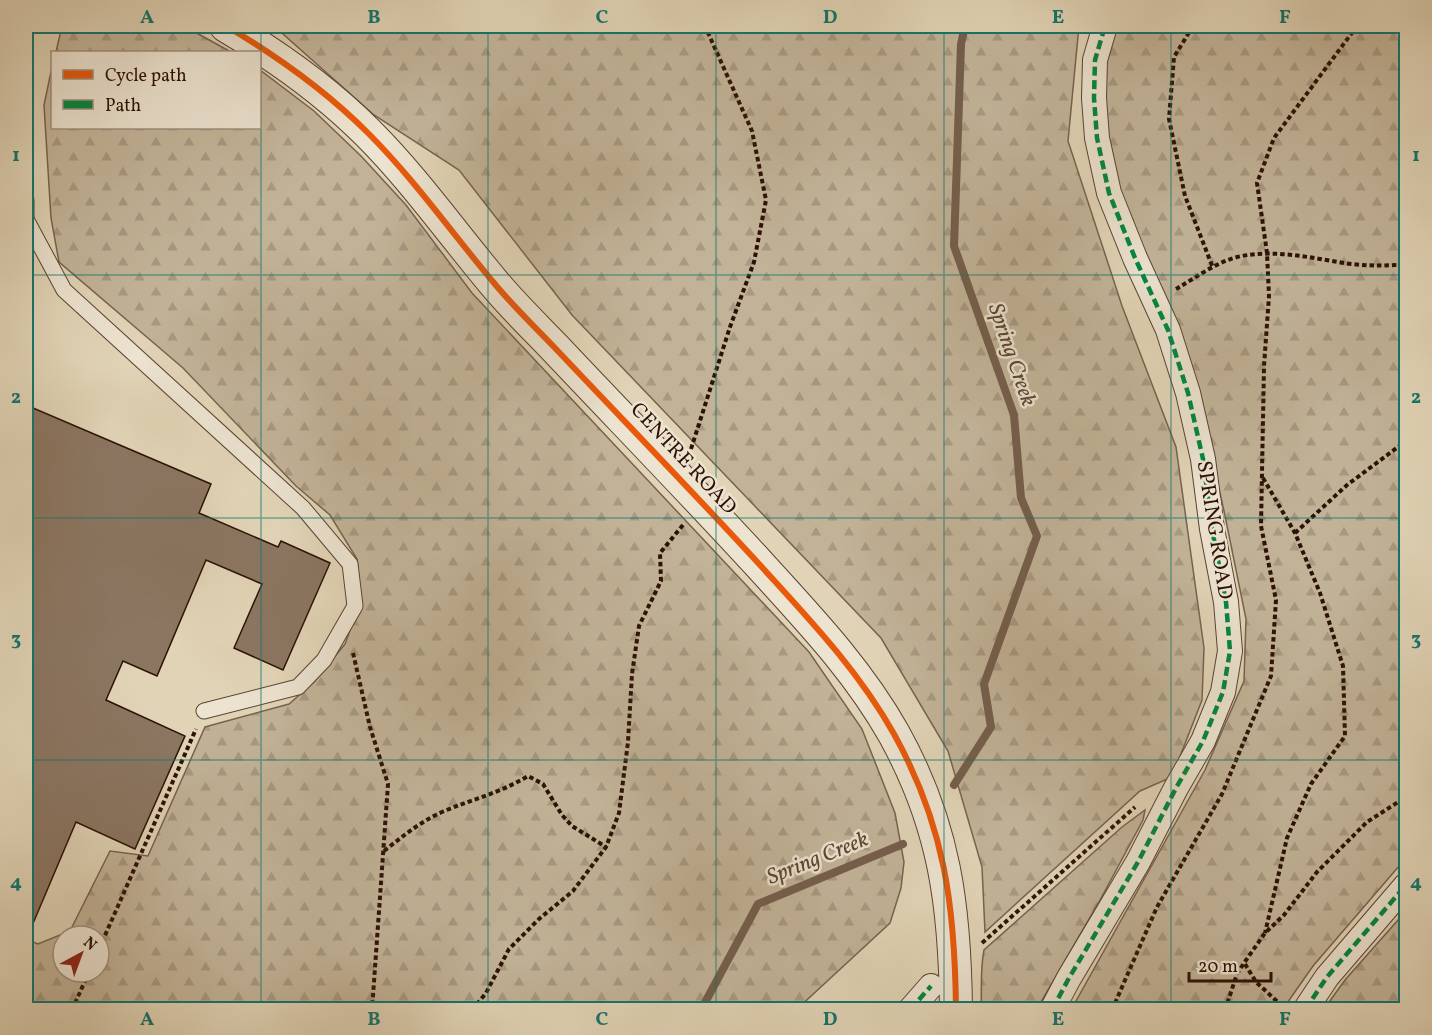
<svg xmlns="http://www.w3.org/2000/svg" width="1432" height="1035" font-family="Vollkorn,serif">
<defs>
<pattern id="forest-firs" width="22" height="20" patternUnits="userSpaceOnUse" patternTransform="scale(1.5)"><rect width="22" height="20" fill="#c2b398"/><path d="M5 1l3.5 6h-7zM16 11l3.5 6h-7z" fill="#a79982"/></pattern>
</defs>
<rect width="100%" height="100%" fill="#e1d4b6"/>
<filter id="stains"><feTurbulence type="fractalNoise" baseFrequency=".00333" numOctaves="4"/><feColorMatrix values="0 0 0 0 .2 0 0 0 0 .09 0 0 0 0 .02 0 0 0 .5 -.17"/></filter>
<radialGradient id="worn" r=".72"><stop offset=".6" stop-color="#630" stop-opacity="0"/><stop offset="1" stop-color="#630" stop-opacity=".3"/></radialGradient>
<!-- forest -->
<g fill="url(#forest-firs)" stroke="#78624f" stroke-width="1.5" fill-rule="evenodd">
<polygon points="62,26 184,26 231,52 56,52"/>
<polygon points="274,26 1079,26 1068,141 1122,306 1176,447 1204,648 1202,700 1172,777 1140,791 985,932 982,867 948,751 881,638 572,315 459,170 374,115"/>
<polygon points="1114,26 1406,26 1406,858 1313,966 1283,1009 1071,1010 1205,770 1244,681 1246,619 1224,511 1197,391 1123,202 1109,145 1102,77"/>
<path d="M52 67V128H260V70L314 111 361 156 406 205 472 293 809 652 862 729 895 813 904 862 901 888 890 923 797 1009H26V939L38 944 70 931 110 851 148 856 205 727 289 704 314 682 345 644 361 600 357 559 330 515 296 486 183 368 59 262 51 218 44 105ZM63 936H99V972H63Z"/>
<path d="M1145 810 1143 820 1099 902 1037 1009H981C982 990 980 969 984 950L1122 827Z"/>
<polygon points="1406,911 1406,1009 1324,1009 1345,980"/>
</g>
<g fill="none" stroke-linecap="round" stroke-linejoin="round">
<!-- stream -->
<g stroke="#745e4c" stroke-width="8">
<polyline points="954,785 991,727 984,684 1037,536 1021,498 1014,415 954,246 961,44 965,26"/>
<polyline points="701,1010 758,904 903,844"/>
</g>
</g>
<!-- building -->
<polygon fill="#8b7662" stroke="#2d1106" stroke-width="1.5" points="26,405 211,484 199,513 278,547 281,541 330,563 283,670 234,648 262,584 206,560 157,676 123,661 106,700 185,736 135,849 76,822 26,940"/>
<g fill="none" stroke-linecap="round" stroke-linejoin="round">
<defs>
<g id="service">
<polyline points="26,200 26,229"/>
<polyline points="27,221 64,290 303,508 350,564 355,606 324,660 298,687 204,711"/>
</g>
<g id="pedestrian">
<polyline points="910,1010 931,986"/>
<polyline points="1052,1010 1069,978 1138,862 1176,788 1203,741 1223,692 1230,651 1226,602 1212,529 1203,459 1188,393 1168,330 1135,258 1109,193 1097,138 1094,98 1095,60 1105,26"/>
<polyline points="1305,1010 1327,977 1406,885"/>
</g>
<path id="minor" d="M226 26C277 56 326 91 368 133 414 179 452 233 494 283 513 306 535 327 555 348 624 421 693 492 760 565 809 619 858 670 894 734 945 826 955 907 956 1010"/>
</defs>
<!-- service casing -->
<use href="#service" stroke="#5a4232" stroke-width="17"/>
<!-- pedestrian casing -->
<use href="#pedestrian" stroke="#5a4232" stroke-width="26"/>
<!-- minor casing -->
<use href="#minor" stroke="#5a4232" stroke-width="34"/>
<!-- path -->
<g stroke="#2d1106" stroke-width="4" stroke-dasharray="4.5 3" stroke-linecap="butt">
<polyline points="1193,26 1174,57 1169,119 1185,196 1213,268"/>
<path d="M1176 289C1197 277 1219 260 1242 256 1279 249 1315 259 1351 264 1370 266 1388 266 1406 264"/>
<polyline points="691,449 730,327 754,262 766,200 752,131 705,26"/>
<polyline points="1263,478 1295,533 1320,593 1343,666 1345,736 1311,784 1287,838 1265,933"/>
<polyline points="1295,533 1347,485 1406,441"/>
<polyline points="353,653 370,727 388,784 372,1010"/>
<path d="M384 851C403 836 420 822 442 812 472 799 498 794 528 776L543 784 562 815 572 826 606 847"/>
<polyline points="982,943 1135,807"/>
<polyline points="99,949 196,729"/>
<polyline points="1245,964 1256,982 1281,1005"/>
<polyline points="72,1010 89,972"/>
<polyline points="472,1010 486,993 509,949 539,919 573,891 606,847 619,813 628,742 632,674 639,626 661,581 660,553 683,525"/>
<polyline points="1112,1010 1157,907 1222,794 1271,676 1276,600 1261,526 1264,366 1269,296 1267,253 1257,183 1274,138 1357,26"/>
<polyline points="1225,1010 1237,974 1244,963 1265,933 1284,915 1317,872 1367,822 1406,797"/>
</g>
<!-- service -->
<use href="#service" stroke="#ece3d0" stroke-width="15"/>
<!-- pedestrian -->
<use href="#pedestrian" stroke="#ece3d0" stroke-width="24"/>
<!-- minor -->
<use href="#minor" stroke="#ece3d0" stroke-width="32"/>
<!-- quiet -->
<g stroke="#00873e" stroke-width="4.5" stroke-dasharray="9 4.5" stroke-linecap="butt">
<polyline points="910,1010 931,986"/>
<polyline points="1052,1010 1069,978 1138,862 1176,788 1203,741 1223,692 1230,651 1226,602 1212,529 1203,459 1188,393 1168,330 1135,258 1109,193 1097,138 1094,98 1095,60 1105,26"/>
<polyline points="1305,1010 1327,977 1406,885"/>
</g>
<defs>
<path id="cycleway" d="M226 26C277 56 326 91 368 133 414 179 452 233 494 283 513 306 535 327 555 348 624 421 693 492 760 565 809 619 858 670 894 734 945 826 955 907 956 1010"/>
</defs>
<!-- cycleway casing -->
<use href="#cycleway" stroke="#ece3d0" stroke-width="10"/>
<!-- cycleway -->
<use href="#cycleway" stroke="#e8590c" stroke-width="6"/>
</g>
<!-- grid -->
<path fill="none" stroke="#0f766e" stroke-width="1.5" stroke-opacity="0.55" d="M261 26V1010M488 26V1010M716 26V1010M944 26V1010M1171 26V1010M26 275H1406M26 518H1406M26 760H1406"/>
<g text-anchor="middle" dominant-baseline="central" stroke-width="5" stroke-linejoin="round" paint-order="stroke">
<!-- street labels -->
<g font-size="21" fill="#2d1106" stroke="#ece3d0">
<text transform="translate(683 459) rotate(47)">CENTRE ROAD</text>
<text transform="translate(1214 530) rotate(81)">SPRING ROAD</text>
</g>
<!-- water labels -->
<g font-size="22" font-style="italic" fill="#5d4534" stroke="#ece3d0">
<text transform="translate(1011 355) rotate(71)">Spring Creek</text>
<text transform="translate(818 859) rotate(-22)">Spring Creek</text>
</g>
</g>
<!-- margin -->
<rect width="1432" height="1035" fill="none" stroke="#e1d4b6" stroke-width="66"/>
<!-- legend -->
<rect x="51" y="51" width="210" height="78" fill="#ece3d0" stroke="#a08f7f" stroke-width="1.5"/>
<rect x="63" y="70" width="30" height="9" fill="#e8590c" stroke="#a08f7f" stroke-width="1.5"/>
<text x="105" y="81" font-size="18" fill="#2d1106">Cycle path</text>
<rect x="63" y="100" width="30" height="9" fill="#00873e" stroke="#a08f7f" stroke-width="1.5"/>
<text x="105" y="111" font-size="18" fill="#2d1106">Path</text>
<!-- north arrow -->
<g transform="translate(81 954) rotate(41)"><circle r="28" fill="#ece3d0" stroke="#a08f7f" stroke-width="1.5"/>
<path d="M0-4.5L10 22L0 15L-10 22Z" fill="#8f2418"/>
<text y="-9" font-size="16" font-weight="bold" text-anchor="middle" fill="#2d1106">N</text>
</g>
<!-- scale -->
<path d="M1189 972v9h82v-9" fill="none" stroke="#2d1106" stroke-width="3"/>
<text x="1198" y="972" font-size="18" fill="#2d1106" stroke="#ece3d0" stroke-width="4.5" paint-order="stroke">20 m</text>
<rect x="33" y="33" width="1366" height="969" fill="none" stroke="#0f766e" stroke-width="2"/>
<g font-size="20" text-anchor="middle" font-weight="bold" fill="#0f766e">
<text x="147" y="23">A</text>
<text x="374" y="23">B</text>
<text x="602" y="23">C</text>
<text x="830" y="23">D</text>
<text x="1058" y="23">E</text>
<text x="1285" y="23">F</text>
<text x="16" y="161">1</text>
<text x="1416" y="161">1</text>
<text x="16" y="403">2</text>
<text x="1416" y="403">2</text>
<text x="16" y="645">3</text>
<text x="1416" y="645">3</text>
<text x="16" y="888">4</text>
<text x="1416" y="888">4</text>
<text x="147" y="1025">A</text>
<text x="374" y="1025">B</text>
<text x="602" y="1025">C</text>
<text x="830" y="1025">D</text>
<text x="1058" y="1025">E</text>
<text x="1285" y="1025">F</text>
</g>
<rect width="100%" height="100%" filter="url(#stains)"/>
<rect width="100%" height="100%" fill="url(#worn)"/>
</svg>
